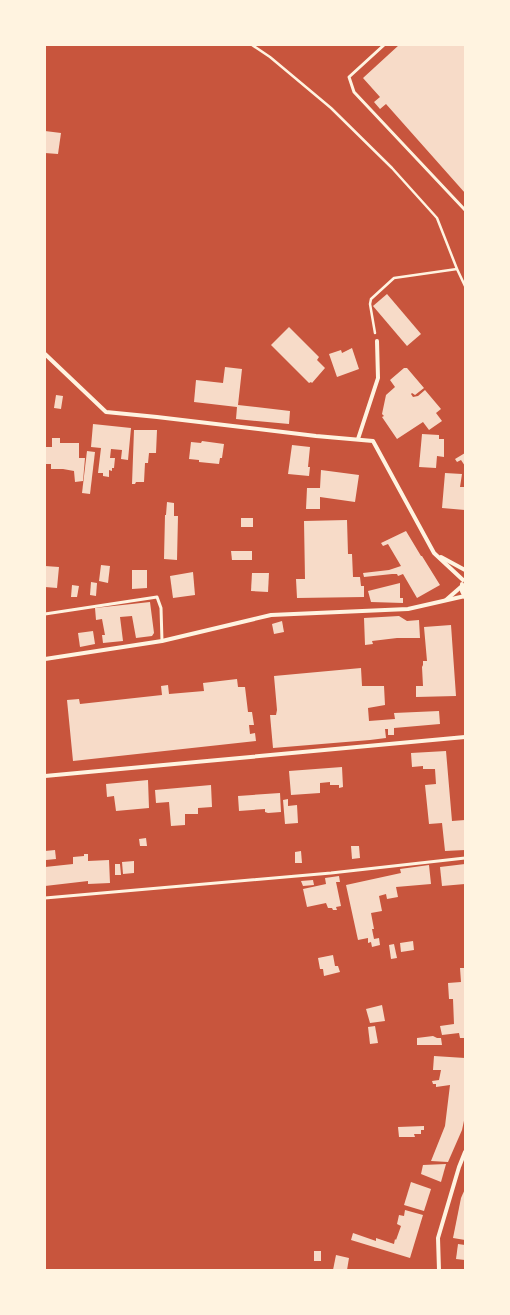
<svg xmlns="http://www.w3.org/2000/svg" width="510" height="1315" font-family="'Work Sans',sans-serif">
<rect width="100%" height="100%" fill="#c8553d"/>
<!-- building -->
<g fill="#f7dbc8">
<polygon points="399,45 465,45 465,193 386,104 380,109 374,102 380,97 363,78"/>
<polygon points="45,131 61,133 58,154 45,153"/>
<polygon points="387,294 421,334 407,346 373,306"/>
<polygon points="289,327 319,357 317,360 325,368 312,383 311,382 309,383 271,345"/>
<polygon points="352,348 359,369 337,377 329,354 341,350 342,353"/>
<polygon points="225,367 242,369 238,405 290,411 289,424 236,419 237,407 194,402 196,380 223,383"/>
<polygon points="404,368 407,368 424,388 415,395 412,393 411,394 413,397 418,396 425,390 441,409 436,413 442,421 429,430 423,422 397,439 382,417 384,416 382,414 386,395 395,387 390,380"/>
<polygon points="56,395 63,396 61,409 54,408"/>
<polygon points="93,424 131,428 128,460 121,459 122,450 111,449 110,458 115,458 114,468 112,468 112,471 109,470 109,477 103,476 103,473 98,473 101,448 91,447"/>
<polygon points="134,430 157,430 156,453 149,453 148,463 145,463 144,482 136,482 135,484 132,484"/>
<polygon points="422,434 439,435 439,439 444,439 444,457 437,456 436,468 419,467"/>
<polygon points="52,438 60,438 60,443 79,443 79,458 85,458 83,481 75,482 74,471 63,469 51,469 51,464 45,464 45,447 52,447"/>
<polygon points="202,441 224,444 222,458 220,458 219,464 199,462 199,460 189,459 191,442 201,443"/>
<polygon points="292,445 310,447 308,467 310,467 309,476 288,474"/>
<polygon points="87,451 95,452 90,494 82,493"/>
<polygon points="465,453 465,466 461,460 457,462 455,459"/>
<polygon points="321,470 359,475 355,502 320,497 320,509 306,509 307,488 320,488"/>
<polygon points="445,473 462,474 460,487 465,487 465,510 442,508"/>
<polygon points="167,502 174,503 174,516 178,516 177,560 164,559 165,515 166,515"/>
<rect x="241" y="518" width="12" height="9"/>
<polygon points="347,520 348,554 352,554 353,577 360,577 361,586 364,586 364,597 297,598 296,579 305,579 304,521"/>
<polygon points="406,531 421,556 422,556 440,585 417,598 403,574 398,576 397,574 392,574 364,577 363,573 389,570 401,566 388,544 383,546 381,543"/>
<polygon points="231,551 252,551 252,560 232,560"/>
<polygon points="101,565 110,566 108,583 99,581"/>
<polygon points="45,566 59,567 57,588 45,587"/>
<polygon points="132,570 147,570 147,588 132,589"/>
<polygon points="193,572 195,595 173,598 170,576"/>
<polygon points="252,573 269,573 268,592 251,591"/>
<polygon points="91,582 97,583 96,596 90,595"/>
<polygon points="400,583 400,598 403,598 403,603 371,602 368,591"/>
<polygon points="72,585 79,586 77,597 71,597"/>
<polygon points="150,602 154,633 152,636 136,638 132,616 120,617 123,641 103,643 102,635 105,635 102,619 96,620 95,608"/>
<polygon points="399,616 407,621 419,620 420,638 397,638 372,641 373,644 365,645 364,618"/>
<polygon points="282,621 284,632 274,634 272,624"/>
<polygon points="451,625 456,696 416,697 416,686 423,686 422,667 423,665 423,661 427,661 424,627"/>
<polygon points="93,631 95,644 80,647 78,633"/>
<polygon points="361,668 362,686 384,686 385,705 368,708 369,721 395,719 394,713 439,711 440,724 394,728 394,735 388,735 388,729 385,729 386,738 370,740 273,748 270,715 276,715 277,710 274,676"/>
<polygon points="237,679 238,687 245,687 248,712 252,712 254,725 249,725 250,734 255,733 256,741 73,761 67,700 79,699 80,704 162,695 161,686 168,685 169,694 204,691 203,683"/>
<polygon points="446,751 452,821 465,820 465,850 445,851 442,823 429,824 425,785 436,784 435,769 423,769 423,766 412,767 411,753"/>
<polygon points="342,767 343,787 339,788 339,785 330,785 330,782 320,783 320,793 291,795 289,771"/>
<polygon points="148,780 149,808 116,811 114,796 107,797 106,784"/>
<polygon points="211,785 212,807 198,808 198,814 185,814 185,825 171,826 169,802 156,803 155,790"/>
<polygon points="280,793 281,812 268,813 265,812 265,809 239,811 238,796"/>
<polygon points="288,799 288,806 297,805 298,823 285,824 283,800"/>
<polygon points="146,838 147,846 140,846 139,839"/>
<polygon points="351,846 359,846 360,858 352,859"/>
<polygon points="55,850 56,859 46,860 45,851"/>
<polygon points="301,851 302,863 295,863 295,852"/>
<polygon points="84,854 88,854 88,861 109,860 110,883 88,884 88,881 45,886 45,867 73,864 73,857 84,856"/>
<polygon points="134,861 134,873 123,874 122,862"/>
<polygon points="115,864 120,864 121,875 115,875"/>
<polygon points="465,864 465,884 442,886 440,867"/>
<polygon points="429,865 431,884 396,887 398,897 387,899 386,894 379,896 382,911 371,913 374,929 372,929 374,939 379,938 380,945 372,947 371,942 368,943 368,938 358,940 346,885 401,873 400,869"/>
<polygon points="339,876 340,882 336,882 341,906 336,907 337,910 333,910 332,908 328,908 326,903 307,907 303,889 326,884 325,878"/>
<polygon points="313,880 314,885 303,886 301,881"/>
<polygon points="413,941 414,950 401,952 400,943"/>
<polygon points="394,944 397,958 391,959 389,945"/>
<polygon points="333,955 335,966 338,966 340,972 324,976 323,969 320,969 318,958"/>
<polygon points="460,968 465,968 465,1038 460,1038 459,1033 442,1035 440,1026 454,1024 453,999 449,999 448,983 461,982"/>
<polygon points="382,1005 385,1021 370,1023 366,1009"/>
<polygon points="375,1026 378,1043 370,1044 368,1027"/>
<polygon points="433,1036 437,1038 441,1038 442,1045 417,1045 417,1038"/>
<polygon points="434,1056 465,1058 465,1116 462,1130 448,1162 431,1161 445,1126 450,1085 436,1087 436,1084 433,1084 432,1081 439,1080 441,1070 433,1070"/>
<polygon points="424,1126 424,1130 421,1130 421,1134 414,1134 415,1137 399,1137 398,1127"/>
<polygon points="446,1164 441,1182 421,1174 423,1165"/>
<polygon points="411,1182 431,1189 424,1211 404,1205"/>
<polygon points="465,1189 465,1240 453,1238 461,1198"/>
<polygon points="405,1210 423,1215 410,1258 351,1240 353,1233 376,1241 376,1238 394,1244 395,1239 396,1240 401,1226 397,1224 399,1215 404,1216"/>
<polygon points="458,1244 465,1245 465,1260 456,1259"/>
<rect x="314" y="1251" width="7" height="10"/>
<polygon points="336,1255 349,1258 347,1270 333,1270"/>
</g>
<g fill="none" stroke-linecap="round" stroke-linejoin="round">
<!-- path -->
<g stroke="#fff3e0" stroke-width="2.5">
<polyline points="252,45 270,57 331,108 392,168 437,218 457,269 465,286"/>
<polyline points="375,333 370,304 371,299 394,278 457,269"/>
</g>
<!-- service -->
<g stroke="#fff3e0" stroke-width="3">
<polyline points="384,45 349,77 354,92 465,210"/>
<polyline points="45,614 157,597 161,608 162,641"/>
<polyline points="45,898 331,873 465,858"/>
</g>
<!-- minor -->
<g stroke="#fff3e0" stroke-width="4">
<polyline points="45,354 106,412 157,417 316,436 373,441 434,553 463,580"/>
<polyline points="358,439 378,378 377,341"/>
<polyline points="441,557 465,570"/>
<polyline points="462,584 462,591 465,597"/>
<polyline points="446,600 462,586"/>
<polyline points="45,659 162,641 271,615 408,609 465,596"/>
<polyline points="45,776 465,737"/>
<polyline points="439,1270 438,1238 459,1167 465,1152"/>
</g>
</g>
<!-- border -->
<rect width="510" height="1315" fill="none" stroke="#fff3e0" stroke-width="92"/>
</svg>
